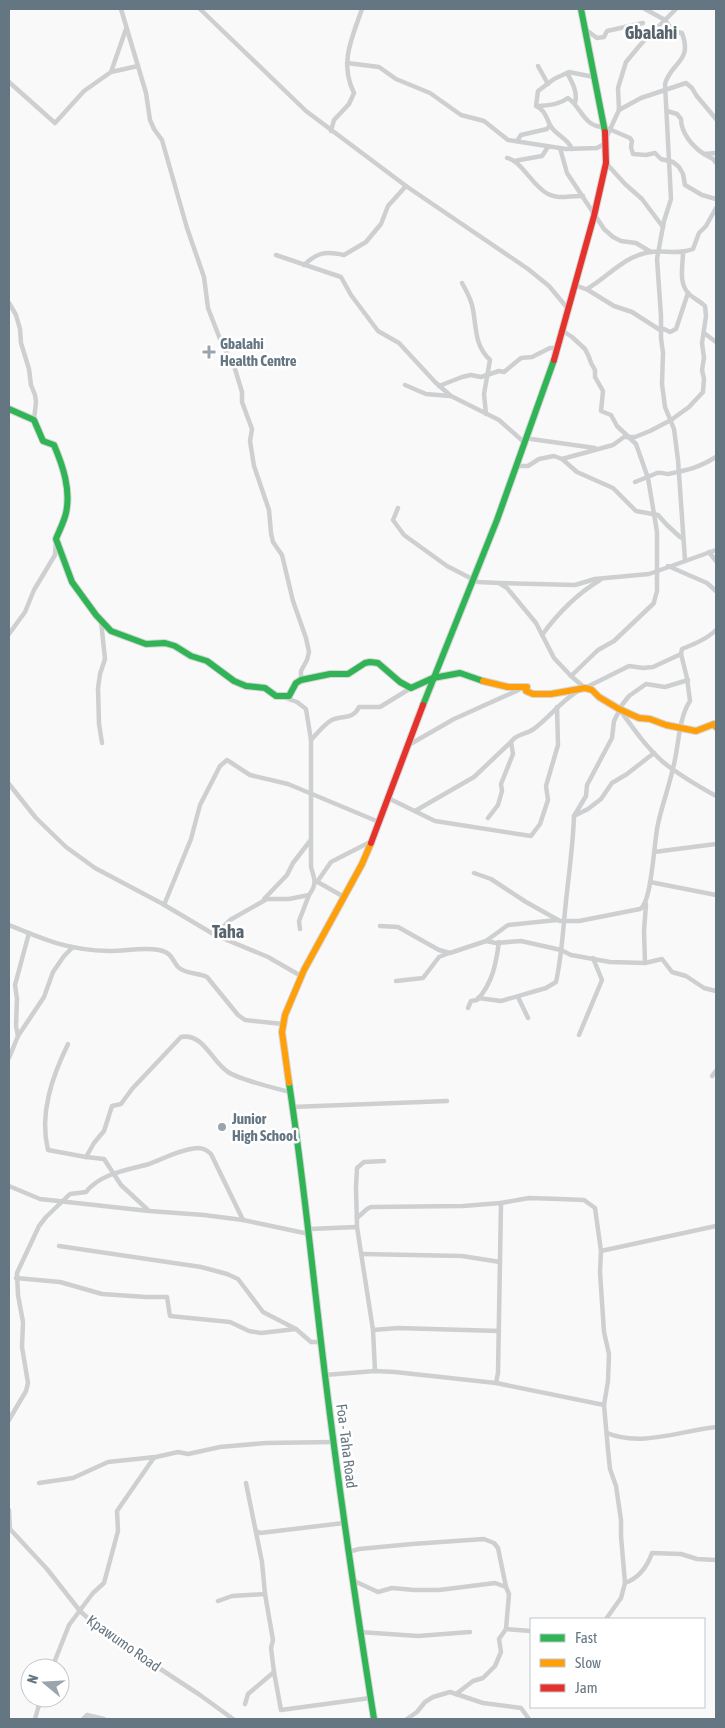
<svg xmlns="http://www.w3.org/2000/svg" width="725" height="1728" font-family="'Asap Condensed',sans-serif">
<rect width="100%" height="100%" fill="#f9f9f9"/>
<g fill="none" stroke-linecap="round" stroke-linejoin="round">
<defs>
<g id="fast">
<polyline points="581,9 605,132"/>
<path d="M9 409 34 420 43 441 54 445C63 466 71 490 66 513 64 522 59 531 56 539L72 582 96 615 111 631 146 644 165 643 175 646 191 656 207 661 234 681 246 686 265 688 276 696H289L296 683 301 680 330 674H348L365 663 370 662 378 663 400 682 411 688 433 678 460 673 483 681"/>
<polyline points="423,705 497,520 554,360"/>
<path d="M289 1083C304 1180 313 1278 325 1375 339 1490 356 1605 374 1719"/>
</g>
<g id="slow">
<polyline points="483,681 508,687 527,687 526,691 533,694 551,694 585,688 592,690 599,697 619,709 639,718 650,719 666,725 696,731 714,724 716,727"/>
<polyline points="289,1083 282,1032 285,1015 304,970 362,864 371,843"/>
</g>
<g id="jam">
<polyline points="554,360 594,216 606,163 605,132"/>
<polyline points="371,843 423,705"/>
</g>
</defs>
<!-- fast casing -->
<use href="#fast" stroke="#d5d6d7" stroke-width="8"/>
<!-- slow casing -->
<use href="#slow" stroke="#d5d6d7" stroke-width="8"/>
<!-- jam casing -->
<use href="#jam" stroke="#d5d6d7" stroke-width="8"/>
<!-- street -->
<g stroke="#cecfd0" stroke-width="4.5">
<polyline points="121,9 146,93 150,120 154,129 162,140 187,228 204,277 208,308 220,339 235,369 242,392 242,402 252,429 250,441 254,466 269,510 271,533 273,542 282,555 293,601 306,638 309,652 307,660 301,671 301,680"/>
<polyline points="200,9 306,111 406,186 528,269 549,286 569,310"/>
<path d="M645 9 665 20 673 31 682 33C693 62 671 62 665 84L671 199 664 221 657 259 661 316V338L663 353 662 384 665 407 674 429 678 460 685 560"/>
<polyline points="585,29 597,38 604,37 607,31 643,23"/>
<polyline points="347,63 379,67 396,79 430,93 461,115 484,121 508,140 566,149 597,148 606,143"/>
<polyline points="538,66 548,84"/>
<polyline points="111,72 138,66"/>
<path d="M567 73C572 82 578 92 575 103"/>
<polyline points="9,82 55,123 84,91 111,72 126,29"/>
<path d="M538 106C548 105 559 105 568 98 582 108 584 127 604 127"/>
<polyline points="619,110 641,98 686,83 692,88 696,95 716,119"/>
<path d="M667 111 677 114 681 119C681 133 693 147 704 154L716 153"/>
<polyline points="609,129 630,138 632,141 631,147 633,154 646,155 655,153 661,159 673,162 679,167 683,174 685,185 702,195 716,199"/>
<path d="M331 131 334 120 349 104 354 93C339 63 352 38 362 9"/>
<polyline points="607,136 619,110 618,88 626,62 641,44 676,9"/>
<polyline points="517,141 521,135 547,129 550,125"/>
<polyline points="560,148 567,173 604,229 613,237 621,241 636,243 651,252"/>
<path d="M572 149C568 138 555 135 550 125 546 117 545 110 536 106L538 91 554 79 569 72 594 77"/>
<polyline points="704,154 713,159 716,163"/>
<path d="M507 158C521 160 533 187 548 194 559 200 571 195 583 196"/>
<polyline points="514,161 542,156 548,147"/>
<polyline points="606,163 625,184 642,199 663,227"/>
<polyline points="276,255 341,277 351,295 378,331 399,343 435,382 451,396 499,420 525,443"/>
<path d="M304 265C318 252 325 251 344 255L366 242 381 224 388 206 406 186"/>
<path d="M462 283C466 290 470 297 472 305 477 325 473 344 490 360L484 394 486 414"/>
<polyline points="575,285 588,290 614,306 632,312 660,330 664,329 670,332 676,329 688,293"/>
<path d="M587 289C608 277 624 256 650 252 665 250 678 255 693 249L699 233 706 226 716 208"/>
<polyline points="9,303 16,315 20,329 21,343 29,369 31,385 35,395 36,402 34,420"/>
<polyline points="563,331 572,337 585,349 589,357 591,363 595,370 595,377 603,391 601,411 611,415 617,426 636,444 648,478 657,532 657,591 654,602"/>
<polyline points="704,333 716,342"/>
<polyline points="405,385 426,394 450,396"/>
<polyline points="439,386 462,377 471,375 481,377 499,371 504,372 521,358 532,357 550,348 558,348"/>
<polyline points="527,437 531,439 595,448"/>
<path d="M562 459 613 445 624 437H635L650 431 671 420 689 407 703 392 704 379 702 370 704 358 702 343 706 316 705 306C700 301 694 299 689 294 678 283 683 266 683 252"/>
<polyline points="516,466 528,466 539,459 554,456 562,459 577,472 613,488 636,511 658,515 667,525 680,537 683,538"/>
<path d="M635 482C643 479 650 476 657 473 661 472 665 474 668 474 688 470 698 468 716 457"/>
<polyline points="398,508 393,520 404,535 447,566 478,582 499,583 507,588 536,623 554,658 571,676 585,688"/>
<polyline points="709,552 716,561"/>
<polyline points="668,566 707,583 716,591"/>
<polyline points="500,583 575,585 595,579 649,574 716,550"/>
<polyline points="101,621 105,659 100,674 98,688 99,724 102,743"/>
<polyline points="9,634 25,612 34,590 55,555 56,541"/>
<path d="M542 635C558 613 577 594 600 580"/>
<polyline points="571,676 598,650 614,641 654,603"/>
<polyline points="585,688 629,666 643,668 653,667 681,654"/>
<path d="M620 710C633 728 646 747 663 762 679 775 698 786 716 796"/>
<path d="M311 740C317 734 324 724 332 720 342 715 353 720 359 707H380L411 688"/>
<polyline points="407,746 454,719 523,688"/>
<polyline points="9,784 36,818 66,847 95,868 161,903 215,935 268,957 301,976"/>
<polyline points="388,798 435,821 531,836 540,824 548,800 546,786 558,745 557,707"/>
<path d="M415 811 474 777 511 742C517 733 527 735 535 728 550 717 561 701 578 691"/>
<polyline points="574,816 586,796 587,785 612,738 614,721 622,705 629,696 646,684 665,687 688,680"/>
<polyline points="488,818 498,805 502,791 501,784 513,754 511,742"/>
<polyline points="654,852 716,844"/>
<path d="M474 873 491 879 526 902 560 921H579L640 909C652 903 654 840 658 824 662 805 669 787 673 768 679 747 678 719 690 701L687 678 681 654 682 649C694 644 707 639 716 630"/>
<polyline points="316,881 344,897"/>
<polyline points="317,882 331,862 372,841"/>
<polyline points="650,882 716,895"/>
<polyline points="264,899 287,875 293,863 310,841"/>
<polyline points="164,905 191,839 200,805 220,766 227,760 250,775 288,784 379,822"/>
<path d="M9 925C45 940 68 950 109 951 126 951 143 947 159 950 173 953 171 959 178 967 185 974 199 973 207 977L238 1015 245 1020 283 1024"/>
<polyline points="380,926 398,927 439,950 450,953 486,941 508,925 557,920"/>
<polyline points="300,929 299,921 309,895"/>
<path d="M215 935 230 920 267 899H289L309 895C317 884 315 880 311 867V740L306 709 297 702 286 698"/>
<polyline points="486,941 496,943 521,941 561,950 571,955 610,962 645,963 662,959 672,972 686,976 704,988 716,991"/>
<polyline points="645,963 644,931 646,904"/>
<polyline points="396,981 423,978 439,957 449,953"/>
<polyline points="518,997 528,1018"/>
<path d="M478 998 501 1001 546 988 556 982C562 955 563 929 566 901 569 873 573 845 574 816L588 809 601 799 612 783 627 774 654 753"/>
<path d="M468 1008 471 1001 477 1000C493 983 496 963 499 942"/>
<polyline points="579,1035 602,980 593,958"/>
<polyline points="18,1036 16,1026 17,999 15,985 29,933"/>
<path d="M68 1044C52 1077 39 1114 48 1150L86 1157 104 1159 121 1185 148 1210"/>
<polyline points="9,1058 18,1036 44,997 53,972 64,956 72,948"/>
<polyline points="712,1076 716,1071"/>
<polyline points="292,1107 447,1101"/>
<path d="M86 1157 94 1143 104 1131 112 1106 121 1104 132 1089 181 1037C204 1033 211 1061 228 1072 240 1080 275 1088 290 1092"/>
<polyline points="9,1186 40,1199 149,1211 204,1215 243,1220 309,1234"/>
<polyline points="357,1218 367,1209 371,1207 463,1206 501,1203"/>
<polyline points="357,1227 356,1187 357,1168 364,1162 384,1161"/>
<polyline points="309,1229 357,1227 373,1330 375,1371"/>
<polyline points="59,1246 201,1267 227,1274 238,1279 263,1312 296,1329 311,1342 321,1342"/>
<polyline points="601,1251 716,1226"/>
<polyline points="362,1254 462,1256 500,1262"/>
<polyline points="16,1278 60,1282 102,1294 146,1297 167,1297 170,1316 230,1322 249,1331 261,1333 296,1329"/>
<polyline points="373,1330 398,1328 499,1331"/>
<polyline points="325,1375 375,1371 395,1372 496,1383 604,1405"/>
<polyline points="496,1383 498,1373 501,1203 529,1198 560,1199 584,1200 595,1208 601,1251 600,1272 604,1332 609,1354 608,1381 604,1405 608,1450 610,1469 616,1486 621,1520 621,1536 625,1583"/>
<path d="M9 1420 26 1391 28 1383 22 1347 23 1322 18 1295 17 1273 39 1226 46 1217 70 1194 86 1192C101 1173 128 1170 149 1164 165 1158 181 1149 198 1148 204 1148 207 1150 211 1154L243 1220"/>
<path d="M607 1433C640 1447 681 1431 716 1427"/>
<polyline points="39,1483 73,1478 108,1462 155,1457"/>
<polyline points="246,1483 262,1562 265,1594 273,1640 271,1648 274,1672 281,1710 370,1698"/>
<polyline points="9,1510 10,1529"/>
<polyline points="9,1528 47,1569 80,1611 101,1630 200,1695 233,1719"/>
<polyline points="256,1531 260,1533 344,1523"/>
<polyline points="348,1552 359,1549 412,1544 484,1539 494,1543 498,1548 506,1587 509,1594 506,1629 499,1639 501,1652 495,1666 483,1678 473,1681 456,1694"/>
<polyline points="352,1580 378,1592 392,1588 414,1590 439,1590 495,1583 506,1587"/>
<polyline points="218,1601 232,1596 265,1594"/>
<path d="M606 1619 621 1598 625 1583C639 1578 647 1567 652 1553L681 1554 697 1559 716 1560"/>
<polyline points="506,1629 531,1631"/>
<polyline points="359,1632 418,1636 470,1632"/>
<polyline points="52,1668 69,1625 93,1593 104,1583 118,1531 117,1511 153,1459 156,1457 178,1452 188,1454 220,1447 266,1443 334,1442"/>
<polyline points="245,1704 248,1694 274,1672"/>
<polyline points="35,1719 41,1698"/>
<polyline points="83,1719 87,1715 104,1719"/>
<polyline points="407,1719 417,1712 425,1702 433,1697 450,1692 483,1703 521,1708 529,1719"/>
</g>
<!-- fast -->
<use href="#fast" stroke="#30b455" stroke-width="6"/>
<!-- slow -->
<use href="#slow" stroke="#ff9f0a" stroke-width="6"/>
<!-- jam -->
<use href="#jam" stroke="#e5322d" stroke-width="6"/>
</g>
<!-- markers -->
<g fill="#99a4ac" stroke="#fff" stroke-width="2">
<path d="M206.5 344.5h5v5h5v5h-5v5h-5v-5h-5v-5h5z"/>
<circle cx="222" cy="1127" r="5"/>
</g>
<g text-anchor="middle" dominant-baseline="central" stroke-width="5" stroke-linejoin="round" paint-order="stroke">
<!-- poi labels -->
<g font-size="15" font-weight="bold" fill="#657683" stroke="#fff" text-anchor="start">
<text x="220" y="343">Gbalahi<tspan x="220" dy="17">Health Centre</tspan></text>
<text x="232" y="1118">Junior<tspan x="232" dy="17">High School</tspan></text>
</g>
<!-- street labels -->
<g font-size="15" fill="#657683" stroke="#fff">
<text transform="translate(347 1446) rotate(83)">Foa - Taha Road</text>
<text transform="translate(124 1643) rotate(35)">Kpawumo Road</text>
</g>
<!-- quarter labels -->
<g font-size="18" font-weight="bold" fill="#57646e" stroke="#fff">
<text x="651" y="32">Gbalahi</text>
<text x="228" y="931">Taha</text>
</g>
</g>
<!-- border -->
<rect width="725" height="1728" fill="none" stroke="#657683" stroke-width="20"/>
<!-- legend -->
<rect x="530" y="1618" width="175" height="90" fill="#ffffff" stroke="#c1c8cd"/>
<rect x="540" y="1634" width="25" height="8" fill="#30b455" stroke="#c1c8cd"/>
<text x="575" y="1643" font-size="15" fill="#657683">Fast</text>
<rect x="540" y="1659" width="25" height="8" fill="#ff9f0a" stroke="#c1c8cd"/>
<text x="575" y="1668" font-size="15" fill="#657683">Slow</text>
<rect x="540" y="1684" width="25" height="8" fill="#e5322d" stroke="#c1c8cd"/>
<text x="575" y="1693" font-size="15" fill="#657683">Jam</text>
<!-- north arrow -->
<g transform="translate(45 1683) rotate(288)"><circle r="24" fill="#ffffff" stroke="#c1c8cd"/>
<path d="M0-4L9 19L0 12L-9 19Z" fill="#99a4ac"/>
<text y="-8" font-size="14" font-weight="bold" text-anchor="middle" fill="#657683">N</text>
</g>
</svg>
